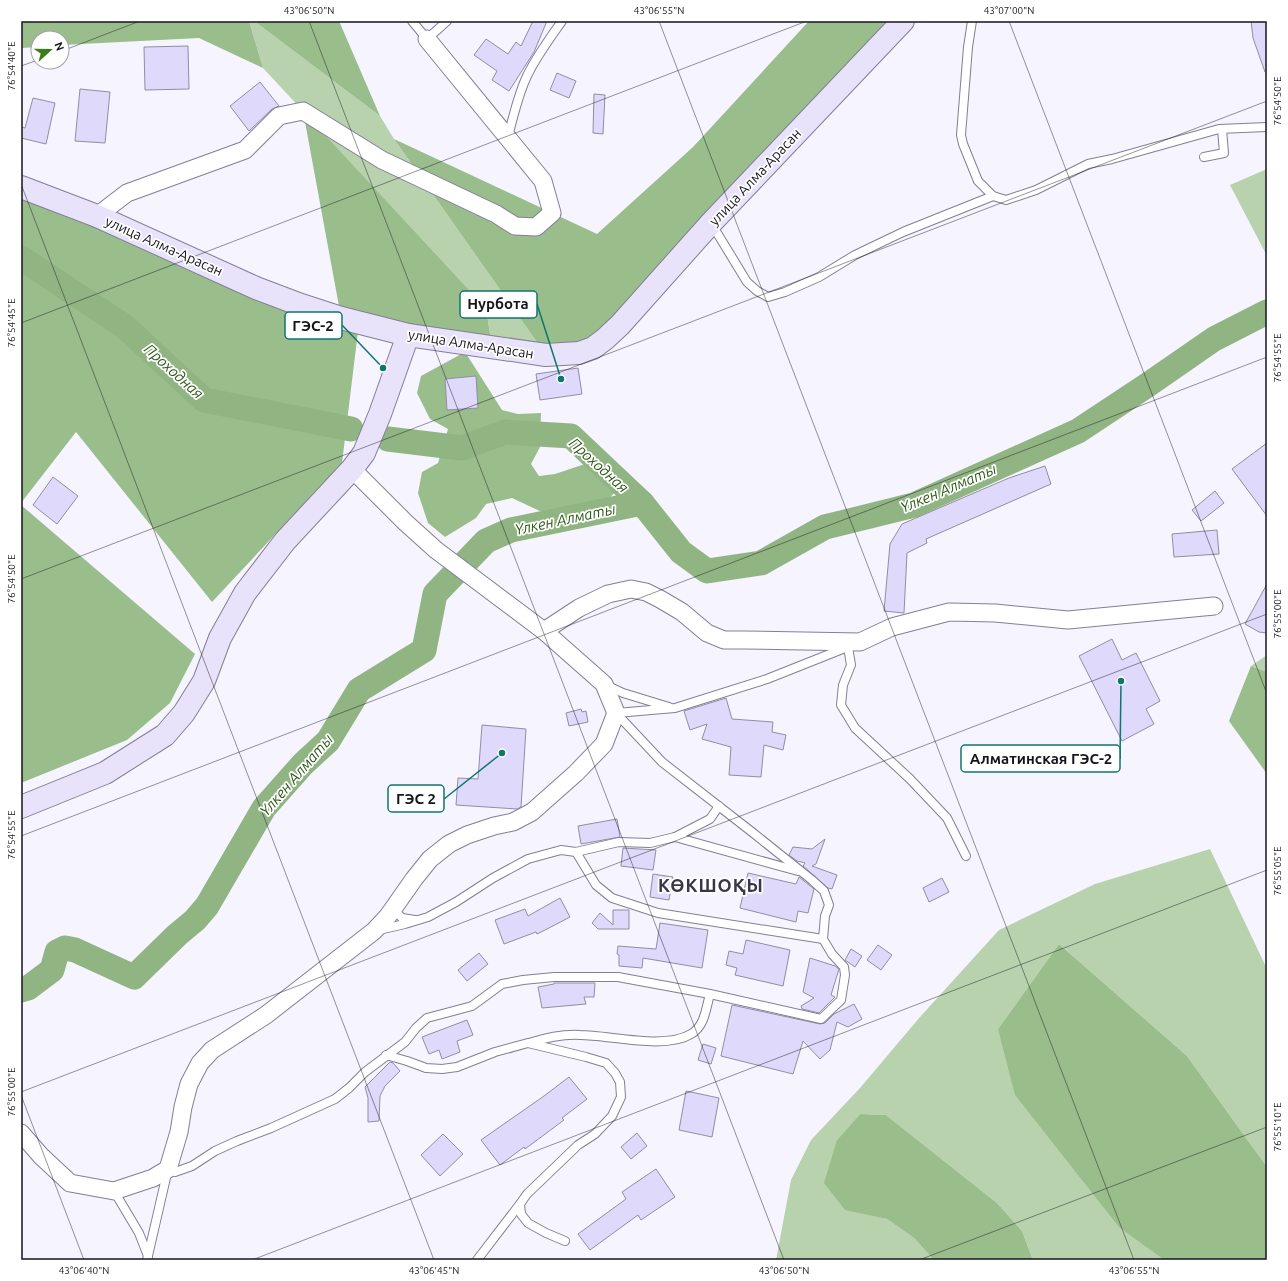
<svg xmlns="http://www.w3.org/2000/svg" width="1288" height="1281" font-family="Ubuntu,sans-serif">
<rect width="100%" height="100%" fill="#f6f4fe"/>
<!-- green -->
<g fill="#b8d2ae">
<polygon points="249,21 254,21 380,116 394,139 546,355 492,347 486,308 263,68"/>
<polygon points="1267,169 1267,256 1230,185"/>
<polygon points="1267,655 1267,672 1251,666"/>
<polygon points="1210,849 1267,969 1267,1167 1187,1056 1059,944 998,1029 1119,1226 1164,1260 1033,1260 1022,1231 997,1203 886,1115 860,1114 837,1140 845,1209 887,1219 914,1238 934,1260 776,1260 791,1180 811,1140 860,1088 920,1017 999,930 1095,884"/>
</g>
<!-- forest -->
<g fill="#9abd8c">
<polygon points="21,21 249,21 263,68 199,38 62,45 62,38 38,38 38,47 21,48"/>
<polygon points="254,21 339,21 380,116"/>
<polygon points="809,21 903,21 579,353 546,355 394,139 597,234 693,147"/>
<polygon points="303,111 486,308 492,347 359,323 342,463 212,602 76,432 21,503 21,197 341,317"/>
<polygon points="465,352 502,410 518,414 541,413 540,447 531,464 539,476 555,474 591,462 615,492 607,501 580,504 542,512 512,498 486,504 476,518 445,537 428,523 418,493 422,472 438,463 448,429 430,419 417,393 421,376"/>
<polygon points="21,505 195,654 170,703 127,740 21,783"/>
<polygon points="1251,666 1267,672 1267,774 1229,721"/>
<polygon points="1059,944 1187,1056 1267,1167 1267,1260 1164,1260 1119,1227 1015,1095 998,1029"/>
<polygon points="860,1114 886,1115 997,1203 1022,1231 1033,1260 934,1260 914,1238 887,1219 845,1210 824,1183 837,1140"/>
</g>
<g fill="none" stroke-linecap="round" stroke-linejoin="round">
<!-- river -->
<g stroke="#91b483" stroke-width="25">
<polyline points="21,258 124,326 204,400 351,429"/>
<polyline points="388,439 462,448 505,432 571,436 642,503"/>
<polyline points="21,990 28,988 52,970 57,952 65,948 75,950 134,977 177,935 195,920 207,906 264,808 303,764 328,741 359,690 424,650 435,594 486,541 511,530 642,503 681,552 707,571 761,563 825,527 914,505 1078,431 1149,384 1214,339 1267,312"/>
</g>
</g>
<!-- building -->
<g fill="#dfd9fb" stroke="#918da3">
<polygon points="533,21 547,21 534,52 509,91 492,80 497,71 474,55 486,39 508,54 516,42 521,46"/>
<polygon points="1251,21 1267,21 1267,72 1265,72 1253,38"/>
<polygon points="188,46 189,89 145,90 144,47"/>
<polygon points="557,73 576,81 569,98 550,90"/>
<polygon points="260,82 279,106 272,109 249,131 230,106"/>
<polygon points="80,89 110,92 105,143 75,141"/>
<polygon points="594,94 605,95 603,134 593,133"/>
<polygon points="33,98 55,103 46,144 21,138 21,127 25,128"/>
<polygon points="578,368 582,394 540,400 536,374"/>
<polygon points="476,376 478,408 447,410 445,379"/>
<polygon points="1267,443 1267,516 1232,469"/>
<polygon points="1045,466 1051,484 926,539 927,543 907,553 904,613 884,611 890,544 902,524 1009,478"/>
<polygon points="53,477 78,496 57,524 33,505"/>
<polygon points="1215,491 1224,503 1201,521 1192,510"/>
<polygon points="1217,530 1219,554 1174,557 1172,534"/>
<polygon points="1267,584 1267,633 1259,632 1245,624"/>
<polygon points="1112,639 1122,660 1136,653 1160,701 1146,709 1154,724 1122,741 1079,656"/>
<polygon points="726,698 732,719 773,722 772,732 786,735 783,750 764,745 761,777 729,775 731,747 702,739 707,724 690,730 684,711"/>
<polygon points="581,709 582,712 586,711 588,722 569,726 566,713"/>
<polygon points="482,725 526,729 521,807 517,809 456,805 458,778 478,779"/>
<polygon points="617,819 620,837 581,844 578,826"/>
<polygon points="825,839 816,864 812,866 837,875 832,889 828,888 803,866 805,863 797,861 789,855 793,847 812,849"/>
<polygon points="623,848 656,850 653,870 621,866"/>
<polygon points="748,873 796,884 799,877 814,889 808,913 798,911 796,922 740,908"/>
<polygon points="653,874 673,877 669,900 650,897"/>
<polygon points="942,878 949,892 929,902 923,888"/>
<polygon points="560,898 570,917 547,929 537,934 536,932 504,944 495,920 525,909 528,916"/>
<polygon points="613,910 629,910 629,929 598,929 592,923 600,913 613,925"/>
<polygon points="660,923 708,930 702,968 643,958 642,968 619,966 619,955 617,954 618,946 656,949"/>
<polygon points="746,940 790,950 783,986 735,975 737,968 726,965 729,951 743,954"/>
<polygon points="878,945 892,955 881,970 867,960"/>
<polygon points="851,949 862,956 855,967 845,960"/>
<polygon points="479,953 488,964 467,981 458,970"/>
<polygon points="810,958 835,966 839,969 831,995 835,997 819,1013 802,1009 801,1006 814,998 803,992"/>
<polygon points="554,983 595,983 594,997 584,997 586,1004 542,1008 538,987 554,984"/>
<polygon points="854,1004 862,1019 848,1027 837,1022 830,1050 820,1059 803,1041 793,1074 721,1056 732,1005 820,1024 825,1023 834,1014"/>
<polygon points="467,1020 473,1035 457,1041 460,1052 442,1059 439,1050 429,1054 422,1037"/>
<polygon points="703,1044 716,1048 711,1064 698,1060"/>
<polygon points="390,1062 393,1063 400,1071 385,1086 380,1096 379,1121 368,1122 368,1098 365,1087"/>
<polygon points="569,1077 587,1099 562,1118 564,1120 525,1149 524,1147 500,1165 481,1140 544,1096"/>
<polygon points="686,1091 719,1098 712,1137 679,1130"/>
<polygon points="637,1133 647,1146 631,1159 621,1147"/>
<polygon points="443,1134 463,1154 440,1176 421,1155"/>
<polygon points="656,1169 675,1197 641,1220 638,1215 590,1250 578,1234 626,1199 622,1192"/>
</g>
<g fill="none" stroke-linecap="round" stroke-linejoin="round">
<defs>
<g id="lane">
<polyline points="412,21 427,39 447,21"/>
<polyline points="972,21 968,47 961,135 963,144 978,181 993,196 1006,200 1036,190 1088,164 1112,159 1219,129 1267,127"/>
<path d="M508 137C513 117 518 95 527 76 536 57 550 38 562 21"/>
<polyline points="1204,157 1224,153 1222,129"/>
<polyline points="711,223 747,282 757,291 768,297 785,292 819,277 855,255 903,232 993,196"/>
<polyline points="848,647 851,665 843,685 841,705 855,728 910,779 947,818 966,856"/>
<polyline points="606,685 623,693 669,707"/>
<polyline points="616,713 675,708 767,679 850,646"/>
<polyline points="675,837 710,819 719,806"/>
<polyline points="576,852 596,885 612,898 658,913 823,939"/>
<polyline points="397,905 397,913 402,918 415,920"/>
<polyline points="379,930 405,924 428,917 456,902 493,878 528,859 561,850 576,852 619,842 650,843 675,837 798,871"/>
<path d="M529 1043C545 1038 562 1034 580 1035 610 1035 665 1050 691 1034 705 1026 706 1008 710 994"/>
<polyline points="386,1055 407,1061 426,1068 442,1069 457,1067 495,1052 528,1043 586,1057 606,1063 615,1073 620,1082 621,1097 612,1116 595,1134 578,1145 527,1194 520,1204 521,1214 528,1223 546,1233 565,1241"/>
<polyline points="114,1191 139,1233 148,1256"/>
<polyline points="147,1260 168,1169 175,1172 192,1166 215,1151 237,1141 271,1128 335,1099 349,1088 365,1072 405,1042 416,1028 427,1018 472,1006 502,984 523,980 554,977 618,977 710,994 821,1019 841,1000 845,975 844,967 832,954 823,939 825,916 829,905 824,891 812,880 752,832 662,762 616,713"/>
<polyline points="477,1260 520,1204"/>
</g>
<g id="street">
<polyline points="97,216 127,193 245,150 279,116 303,111 382,160 496,214 515,226 536,227 552,213 543,181 427,39"/>
<polyline points="544,631 579,608 608,594 631,589 646,592 660,599 682,612 707,633 724,640 743,640 860,642 892,627 949,612 995,613 1068,620 1214,606"/>
<polyline points="21,1133 41,1156 70,1183 114,1191 153,1178 168,1169 179,1132 183,1107 189,1084 200,1063 212,1050 266,1015 374,931 388,916 414,879 430,859 449,844 467,835 494,826 513,822 532,812 576,773 604,744 616,713 604,684 544,631 436,550 406,523 352,469"/>
</g>
<g id="secondary">
<polyline points="21,187 97,216 256,288 301,305 341,318 408,335 546,355 579,353 593,348 605,339 620,325 711,223 903,21"/>
<polyline points="21,807 105,773 165,735 184,713 204,681 220,638 245,593 285,541 352,469 364,453 380,414 408,335"/>
</g>
</defs>
<!-- lane casing -->
<use href="#lane" stroke="#837f95" stroke-width="10"/>
<!-- street casing -->
<use href="#street" stroke="#837f95" stroke-width="19"/>
<!-- secondary casing -->
<use href="#secondary" stroke="#837f95" stroke-width="24"/>
<!-- lane -->
<use href="#lane" stroke="#fff" stroke-width="8"/>
<!-- street -->
<use href="#street" stroke="#fff" stroke-width="17"/>
<!-- secondary -->
<use href="#secondary" stroke="#e8e2fa" stroke-width="22"/>
</g>
<!-- ticks -->
<path fill="none" stroke="#16151d" stroke-width="1" stroke-opacity="0.45" d="M309 21 784 1260M659 21 1134 1260M1009 21 1267 694M62 51 140 21M21 66 38 60M21 184 434 1260M21 323 807 21M21 579 1267 101M21 836 1267 357M21 1092 1267 614M21 1095 84 1260M252 1260 1267 870M919 1260 1267 1127"/>
<g text-anchor="middle" dominant-baseline="central" stroke-width="3.5" stroke-linejoin="round" paint-order="stroke">
<!-- street labels -->
<g font-size="14" fill="#16151d" stroke="#fff">
<text transform="translate(755 177) rotate(-47)">улица Алма-Арасан</text>
<text transform="translate(164 246) rotate(24)">улица Алма-Арасан</text>
<text transform="translate(471 344) rotate(9)">улица Алма-Арасан</text>
</g>
<!-- water labels -->
<g font-size="15" font-style="italic" fill="#2d5916" stroke="#fff">
<text transform="translate(174 371) rotate(42)">Проходная</text>
<text transform="translate(599 465) rotate(42)">Проходная</text>
<text transform="translate(948 488) rotate(-23)">Үлкен Алматы</text>
<text transform="translate(565 519) rotate(-12)">Үлкен Алматы</text>
<text transform="translate(296 775) rotate(-49)">Үлкен Алматы</text>
</g>
<!-- district labels -->
<g font-size="18" font-weight="bold" letter-spacing="1" fill="#393648" stroke="#fff">
<text x="711" y="885">КӨКШОҚЫ</text>
</g>
</g>
<!-- callouts -->
<path fill="none" stroke="#0f766e" stroke-width="1.5" d="M561 379L537 304M383 368L342 325M1121 681L1120 759M502 753L444 799"/>
<g fill="#0f766e" stroke="#fff" stroke-width="1.5">
<circle cx="561" cy="379" r="4"/>
<circle cx="383" cy="368" r="4"/>
<circle cx="1121" cy="681" r="4"/>
<circle cx="502" cy="753" r="4"/>
</g>
<g fill="#fff" stroke="#0f766e" stroke-width="1.5">
<rect x="460" y="291" width="77" height="27" rx="4"/>
<rect x="285" y="312" width="57" height="27" rx="4"/>
<rect x="961" y="745" width="159" height="27" rx="4"/>
<rect x="388" y="785" width="56" height="27" rx="4"/>
</g>
<g font-size="15" text-anchor="middle" font-weight="bold" fill="#16151d">
<text x="498" y="309">Нурбота</text>
<text x="313" y="331">ГЭС-2</text>
<text x="1041" y="764">Алматинская ГЭС-2</text>
<text x="416" y="804">ГЭС 2</text>
</g>
<!-- border -->
<rect width="1288" height="1281" fill="none" stroke="#ffffff" stroke-width="44"/>
<!-- north arrow -->
<g transform="translate(50 50) rotate(69)"><circle r="19" fill="#ffffff" stroke="#a2a1a5"/>
<path d="M0-3L7 15L0 10L-7 15Z" fill="#3d7b19"/>
<text y="-6" font-size="11" font-weight="bold" text-anchor="middle" fill="#16151d">N</text>
</g>
<rect x="22" y="22" width="1244" height="1237" fill="none" stroke="#16151d" stroke-width="1.5"/>
<g font-size="10" text-anchor="middle" fill="#16151d">
<text x="309" y="14">43°06'50"N</text>
<text x="659" y="14">43°06'55"N</text>
<text x="1009" y="14">43°07'00"N</text>
<text transform="translate(11 66) rotate(-90)" y="4">76°54'40"E</text>
<text transform="translate(1277 101) rotate(-90)" y="4">76°54'50"E</text>
<text transform="translate(11 323) rotate(-90)" y="4">76°54'45"E</text>
<text transform="translate(1277 358) rotate(-90)" y="4">76°54'55"E</text>
<text transform="translate(11 579) rotate(-90)" y="4">76°54'50"E</text>
<text transform="translate(1277 614) rotate(-90)" y="4">76°55'00"E</text>
<text transform="translate(11 835) rotate(-90)" y="4">76°54'55"E</text>
<text transform="translate(1277 871) rotate(-90)" y="4">76°55'05"E</text>
<text transform="translate(11 1092) rotate(-90)" y="4">76°55'00"E</text>
<text transform="translate(1277 1127) rotate(-90)" y="4">76°55'10"E</text>
<text x="84" y="1274">43°06'40"N</text>
<text x="434" y="1274">43°06'45"N</text>
<text x="784" y="1274">43°06'50"N</text>
<text x="1134" y="1274">43°06'55"N</text>
</g>
</svg>
